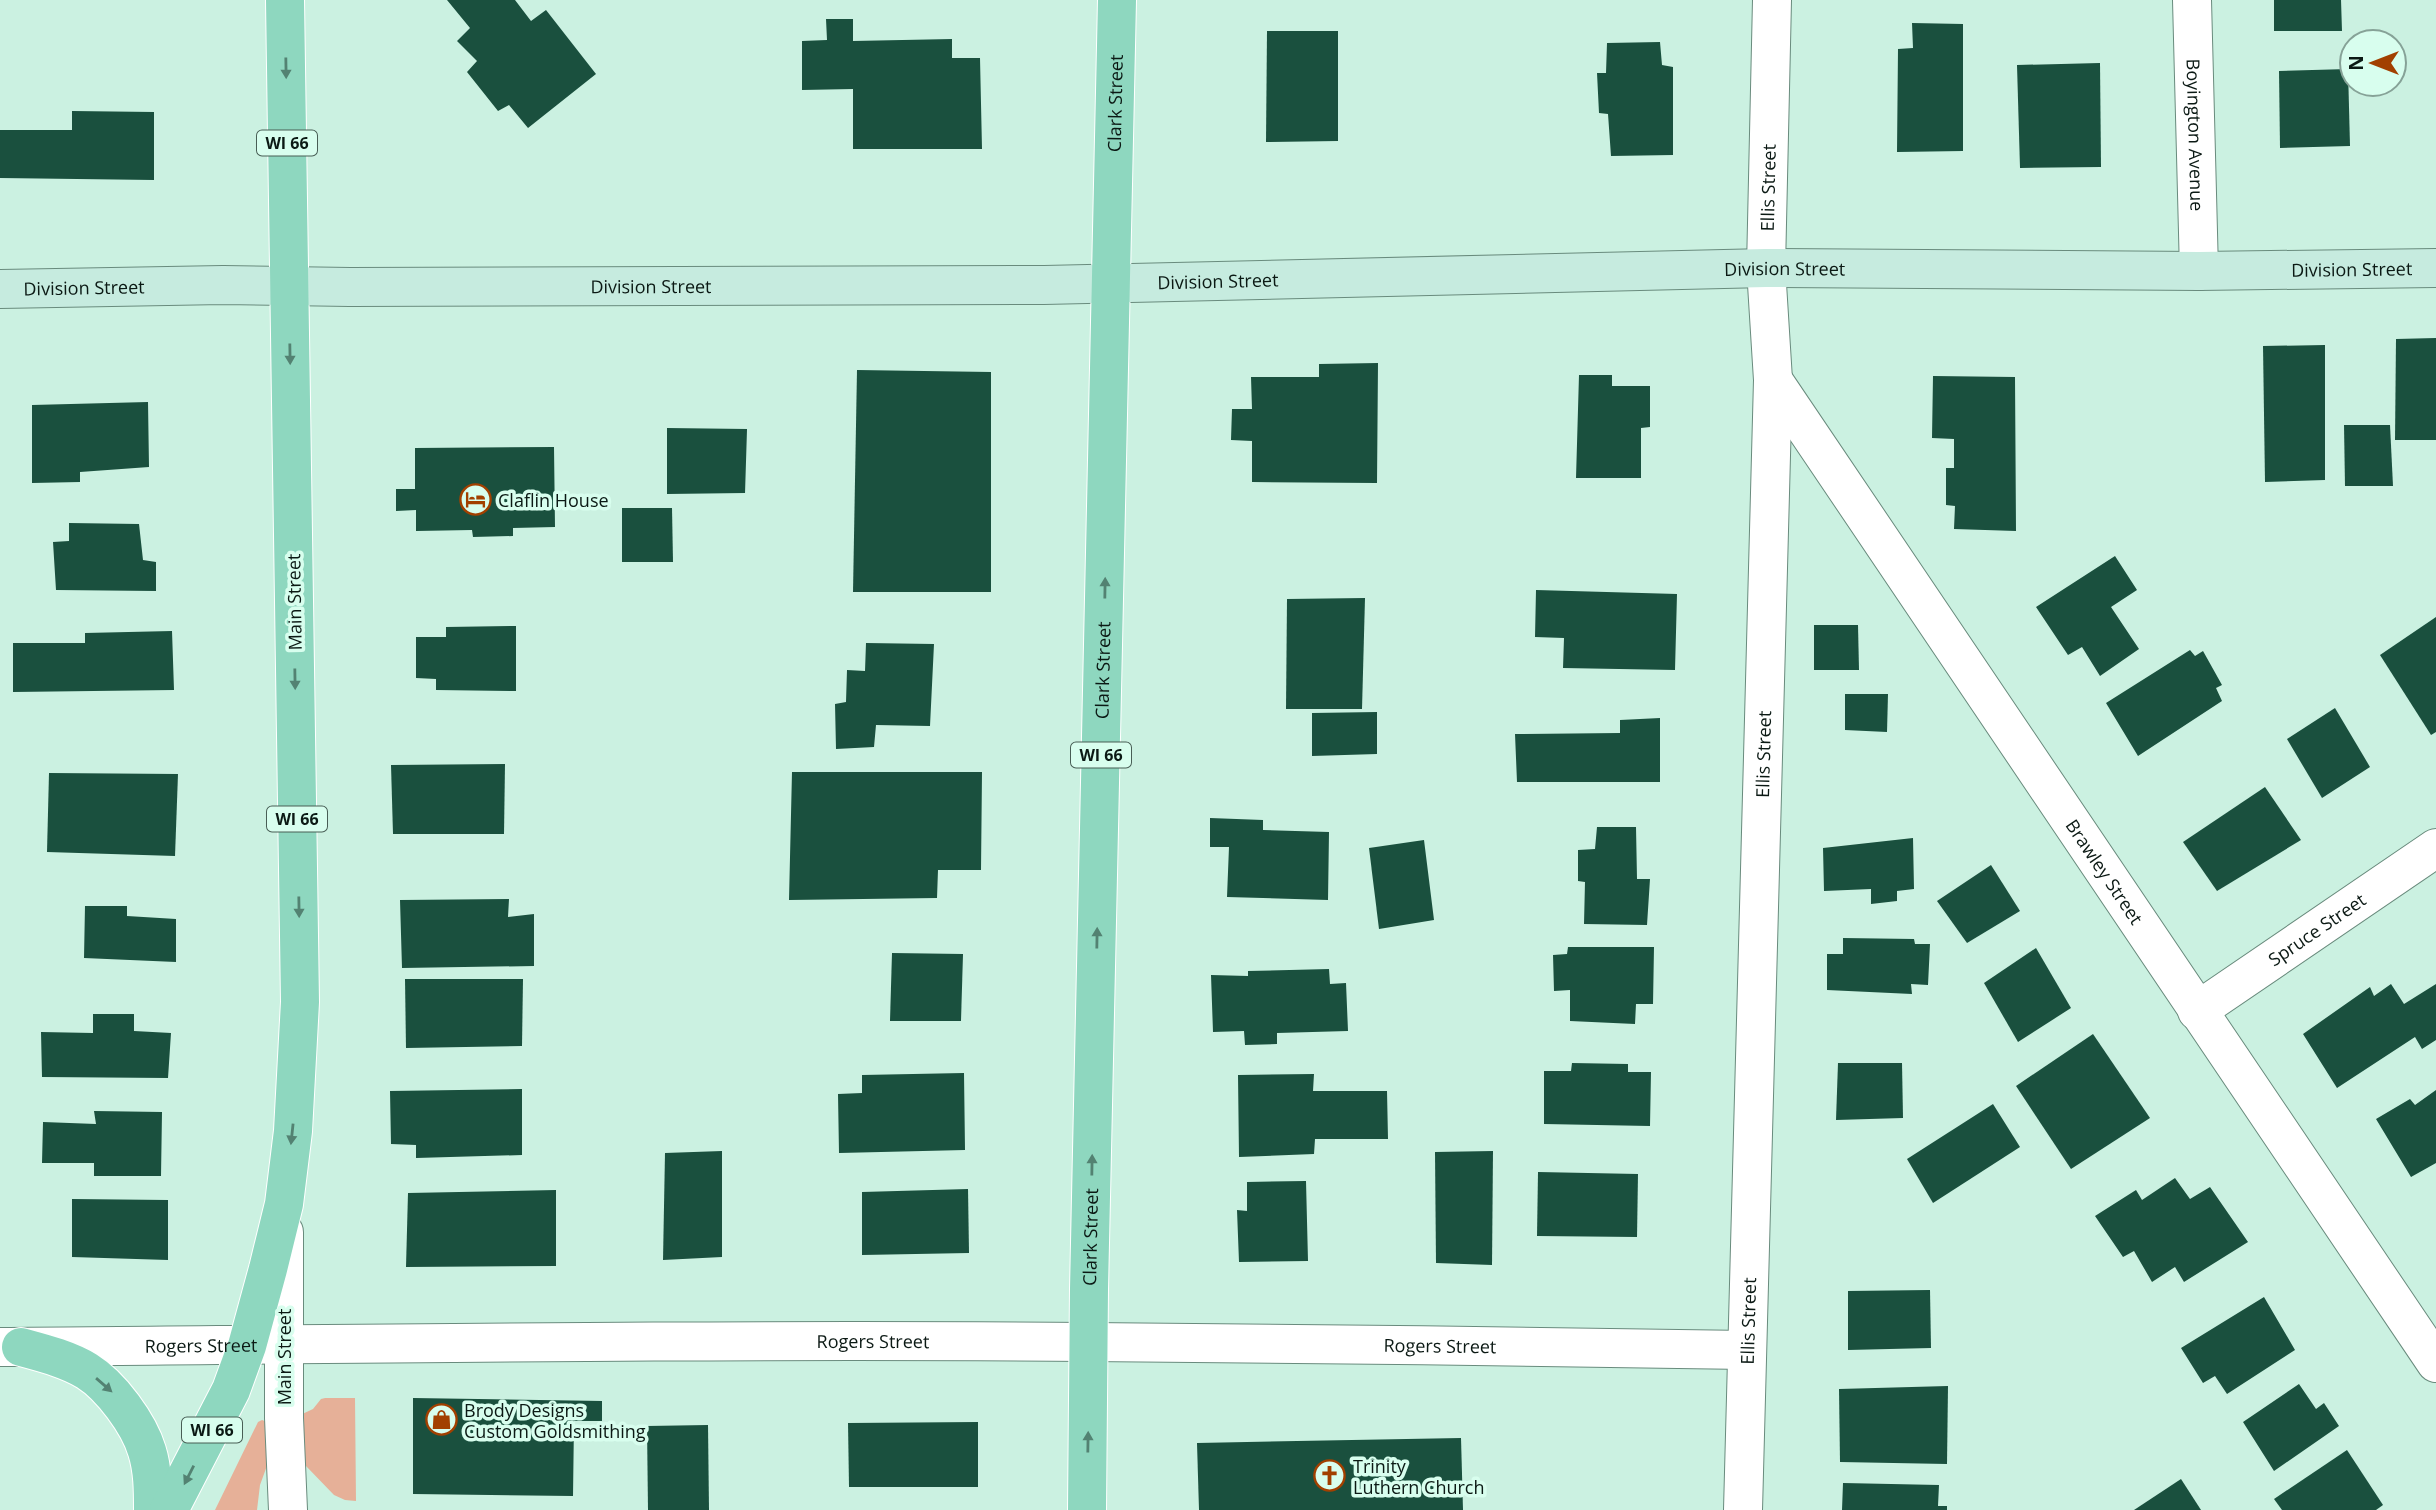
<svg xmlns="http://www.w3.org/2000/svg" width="2436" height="1510" font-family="'Open Sans',sans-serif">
<rect width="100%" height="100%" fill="#cbf1e1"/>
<!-- green -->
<g fill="#e6b098">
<polygon points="325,1398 355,1398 356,1501 345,1500 334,1495 306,1466 300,1457 298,1416 313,1409 321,1399"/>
<polygon points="262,1420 267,1422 268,1463 260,1485 257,1510 215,1510 258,1422"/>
</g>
<!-- building -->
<g fill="#1a503e">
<polygon points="447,0 515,0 531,21 546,10 596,74 528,128 509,105 498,111 467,72 477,61 457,41 470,28"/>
<polygon points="2274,0 2341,0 2342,31 2274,31"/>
<polygon points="826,19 853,19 853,41 952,39 952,58 980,58 982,149 853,149 853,89 802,90 802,41 827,40"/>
<polygon points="1912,23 1963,24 1963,151 1897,152 1898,49 1913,48"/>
<polygon points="1267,31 1338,31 1338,141 1266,142"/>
<polygon points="1660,42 1662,65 1673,67 1673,155 1611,156 1608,114 1599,113 1597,73 1606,73 1607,43"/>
<polygon points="2100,63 2101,167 2020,168 2017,65"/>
<polygon points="2348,69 2350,146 2280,148 2279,71"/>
<polygon points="72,111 154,112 154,180 0,178 0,130 72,130"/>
<polygon points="2436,338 2436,440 2395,440 2396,339"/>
<polygon points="2325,345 2325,480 2265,482 2263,346"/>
<polygon points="1378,363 1377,483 1252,482 1252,441 1231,440 1232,409 1252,409 1251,377 1319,377 1319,364"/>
<polygon points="857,370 991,372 991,592 853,592"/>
<polygon points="1579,375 1612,375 1612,386 1650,386 1650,427 1641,428 1641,478 1576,478"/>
<polygon points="1933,376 2015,377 2016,531 1954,529 1955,506 1946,505 1946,468 1954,468 1954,439 1932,438"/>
<polygon points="148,402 149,467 80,472 80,482 32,483 32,405"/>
<polygon points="2344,425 2390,425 2393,486 2345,486"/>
<polygon points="667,428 747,429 745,493 667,494"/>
<polygon points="554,447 555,527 513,528 513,536 473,537 472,530 416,531 416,510 396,511 396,489 415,489 415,448"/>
<polygon points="622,508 672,508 673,562 622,562"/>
<polygon points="69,523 139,524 143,560 156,562 156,591 56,590 53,542 69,541"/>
<polygon points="2115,556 2137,590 2111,607 2139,649 2100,676 2082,647 2068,655 2036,607"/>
<polygon points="1536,590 1677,594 1675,670 1563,668 1564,638 1535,637"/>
<polygon points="1365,598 1362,709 1286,709 1287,599"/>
<polygon points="2436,617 2436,732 2431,735 2380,655"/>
<polygon points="1814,625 1858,625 1859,670 1814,670"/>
<polygon points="516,626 516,691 436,690 436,679 416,678 416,637 446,637 446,627"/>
<polygon points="172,631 174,690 13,692 13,643 85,643 85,633"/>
<polygon points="866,643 934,644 930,726 876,725 874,747 836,749 835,704 846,702 847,670 865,671"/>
<polygon points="2190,650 2195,656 2203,651 2222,685 2216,688 2222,701 2138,756 2106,703"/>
<polygon points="1845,694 1888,694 1887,732 1845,730"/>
<polygon points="2335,708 2370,767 2322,798 2287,739"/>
<polygon points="1377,712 1377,754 1312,756 1312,713"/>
<polygon points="1660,718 1660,782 1517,782 1515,734 1620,733 1620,720"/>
<polygon points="505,764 504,834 393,834 391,765"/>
<polygon points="792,772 982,772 981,870 938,870 937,898 789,900"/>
<polygon points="49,773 178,774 175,856 47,852"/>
<polygon points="2265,787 2301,840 2217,891 2183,842"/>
<polygon points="1210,818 1263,820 1263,830 1329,832 1328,900 1227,897 1229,847 1210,847"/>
<polygon points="1597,827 1636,827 1637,879 1650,879 1647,925 1584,924 1585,882 1578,881 1578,850 1595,849"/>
<polygon points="1913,838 1914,889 1897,891 1897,901 1871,904 1871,889 1824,891 1823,848"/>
<polygon points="1424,840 1434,920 1379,929 1369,848"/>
<polygon points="1991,865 2020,911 1967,943 1937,901"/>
<polygon points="509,899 508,917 534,914 534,966 402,968 400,900"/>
<polygon points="85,906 127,906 127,916 176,919 176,962 84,958"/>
<polygon points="1843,938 1914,939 1915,944 1930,944 1928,985 1911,984 1912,994 1827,990 1827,954 1843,954"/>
<polygon points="1568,947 1654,947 1653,1004 1636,1004 1635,1024 1570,1021 1570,990 1554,991 1553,955 1567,954"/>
<polygon points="2036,948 2071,1008 2018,1042 1984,983"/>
<polygon points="892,953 963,954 961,1021 890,1021"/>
<polygon points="1329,969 1330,984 1346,983 1348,1031 1277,1033 1277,1044 1245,1045 1244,1031 1213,1032 1211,975 1248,976 1248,971"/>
<polygon points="405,979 523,979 522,1046 406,1048"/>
<polygon points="2391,984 2404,1004 2436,984 2436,1040 2422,1049 2415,1037 2337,1088 2303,1034 2370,987 2374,996"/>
<polygon points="93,1014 134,1014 134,1031 171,1033 168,1078 42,1077 41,1032 93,1033"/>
<polygon points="2093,1034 2150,1118 2071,1169 2016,1086"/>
<polygon points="1572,1063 1628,1064 1628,1072 1651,1072 1650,1126 1544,1124 1544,1071 1571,1071"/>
<polygon points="1838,1063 1902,1063 1903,1118 1836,1120"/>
<polygon points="964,1073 965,1150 839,1153 838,1094 862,1093 862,1075"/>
<polygon points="1314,1074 1313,1091 1387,1091 1388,1139 1315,1139 1314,1154 1239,1157 1238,1075"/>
<polygon points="522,1089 522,1155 416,1158 416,1145 391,1144 390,1091"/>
<polygon points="2436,1090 2436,1163 2411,1177 2376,1119 2410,1099 2415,1105"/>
<polygon points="1993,1104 2020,1147 1933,1203 1907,1159"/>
<polygon points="94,1111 162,1112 161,1176 94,1176 94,1163 42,1163 43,1122 96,1124"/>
<polygon points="722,1151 722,1257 663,1260 665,1153"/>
<polygon points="1493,1151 1492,1265 1436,1263 1435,1152"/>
<polygon points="1538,1172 1638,1174 1637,1237 1537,1236"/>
<polygon points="2175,1178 2190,1199 2210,1187 2248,1242 2184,1282 2175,1267 2152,1282 2134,1251 2123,1257 2095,1216 2136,1190 2142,1200"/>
<polygon points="1306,1181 1308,1261 1239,1262 1237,1210 1247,1211 1247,1182"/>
<polygon points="968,1189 969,1253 862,1255 862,1192"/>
<polygon points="556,1190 556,1266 406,1267 408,1193"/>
<polygon points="72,1199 168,1200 168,1260 72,1257"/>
<polygon points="1930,1290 1931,1348 1848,1350 1848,1291"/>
<polygon points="2264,1297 2295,1350 2227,1394 2215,1376 2203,1383 2181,1348"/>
<polygon points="2299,1384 2316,1409 2324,1403 2339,1426 2274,1471 2243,1422"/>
<polygon points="1948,1386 1947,1464 1840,1462 1839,1389"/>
<polygon points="413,1398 602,1401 602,1421 574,1421 573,1496 413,1494"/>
<polygon points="978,1422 978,1487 849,1487 848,1423"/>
<polygon points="708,1425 709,1510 648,1510 647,1426"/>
<polygon points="1461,1438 1463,1510 1199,1510 1197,1443"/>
<polygon points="2347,1450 2383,1505 2376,1510 2282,1510 2274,1499"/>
<polygon points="2181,1479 2201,1510 2134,1510"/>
<polygon points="1843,1483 1939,1485 1938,1506 1947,1506 1947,1510 1842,1510"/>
</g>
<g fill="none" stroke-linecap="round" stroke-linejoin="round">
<defs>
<g id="street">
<path id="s1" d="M2192 0 2199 271"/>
<path id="s2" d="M1773 380 2436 1363"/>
<path id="s3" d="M2197 1011 2436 848"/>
<polyline points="284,1232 284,1418 288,1510"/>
<path id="s4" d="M0 1347C363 1344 726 1339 1089 1342 1308 1343 1528 1347 1747 1350"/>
<path id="s5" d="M1743 1510 1773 380 1766 268 1772 0"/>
</g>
<g id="secondary">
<path id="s6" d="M0 289 223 285 350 287 1044 285 1766 268 2199 271 2436 268"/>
</g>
<g id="primary">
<path d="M21 1347C43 1353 67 1359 87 1371 111 1386 139 1424 147 1451 153 1470 153 1491 153 1510"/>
<polyline points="169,1510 231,1390 247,1346 268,1269 284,1204 293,1131 300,1002 285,0"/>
<path id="s7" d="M1087 1510 1089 1289 1117 0"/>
</g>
</defs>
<!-- street casing -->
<use href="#street" stroke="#698b7d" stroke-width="40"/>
<!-- secondary casing -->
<use href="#secondary" stroke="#698b7d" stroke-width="40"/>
<!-- primary casing -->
<use href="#primary" stroke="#fff" stroke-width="40"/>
<!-- street -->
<use href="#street" stroke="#fff" stroke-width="38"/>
<!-- secondary -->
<use href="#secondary" stroke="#c6ebdf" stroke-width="38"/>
<!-- primary -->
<use href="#primary" stroke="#8ed7bf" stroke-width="38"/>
</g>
<!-- one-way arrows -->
<defs><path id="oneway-solid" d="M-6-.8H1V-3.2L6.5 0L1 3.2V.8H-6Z" transform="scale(1.75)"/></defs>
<g fill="#538272">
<use href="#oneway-solid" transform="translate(286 68) rotate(89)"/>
<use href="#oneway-solid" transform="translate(290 354) rotate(89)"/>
<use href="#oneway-solid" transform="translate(1105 588) rotate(-89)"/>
<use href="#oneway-solid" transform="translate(295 679) rotate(89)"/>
<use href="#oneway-solid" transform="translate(299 907) rotate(89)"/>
<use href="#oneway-solid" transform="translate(1097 938) rotate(-89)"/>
<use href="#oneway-solid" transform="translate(292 1134) rotate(96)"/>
<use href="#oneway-solid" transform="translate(1092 1165) rotate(-89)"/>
<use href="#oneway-solid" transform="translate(104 1385) rotate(41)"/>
<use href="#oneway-solid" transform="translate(1088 1442) rotate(-89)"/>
<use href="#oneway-solid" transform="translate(189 1475) rotate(117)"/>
</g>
<!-- icons -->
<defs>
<symbol id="hotel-ring" viewBox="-11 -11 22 22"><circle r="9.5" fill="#d8feee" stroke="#a24000" stroke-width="1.5"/><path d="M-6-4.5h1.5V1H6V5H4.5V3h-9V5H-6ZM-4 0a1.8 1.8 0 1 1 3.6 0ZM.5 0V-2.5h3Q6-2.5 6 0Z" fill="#a24000"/></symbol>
<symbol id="shop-ring" viewBox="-11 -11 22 22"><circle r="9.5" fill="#d8feee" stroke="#a24000" stroke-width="1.5"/><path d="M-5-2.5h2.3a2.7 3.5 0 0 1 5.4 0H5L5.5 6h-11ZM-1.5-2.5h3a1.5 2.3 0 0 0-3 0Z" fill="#a24000"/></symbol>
<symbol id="church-ring" viewBox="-11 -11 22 22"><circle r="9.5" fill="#d8feee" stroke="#a24000" stroke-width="1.5"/><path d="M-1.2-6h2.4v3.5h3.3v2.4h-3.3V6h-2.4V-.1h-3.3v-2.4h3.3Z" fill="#a24000"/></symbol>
</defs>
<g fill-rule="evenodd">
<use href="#hotel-ring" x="458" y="482" width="35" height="35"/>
<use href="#shop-ring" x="424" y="1402" width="35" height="35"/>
<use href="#church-ring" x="1312" y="1458" width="35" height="35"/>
</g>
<g text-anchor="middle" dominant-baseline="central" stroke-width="7" stroke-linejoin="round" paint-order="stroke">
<!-- shield labels -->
<g fill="#d8feee" stroke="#485e55" stroke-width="2">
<rect x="257" y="130.5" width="60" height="25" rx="5"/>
<rect x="1071" y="742.5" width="60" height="25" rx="5"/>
<rect x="267" y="806.5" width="60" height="25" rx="5"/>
<rect x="182" y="1417.5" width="60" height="25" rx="5"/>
</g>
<g font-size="16" font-weight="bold" fill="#0b1914">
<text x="287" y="143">WI 66</text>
<text x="1101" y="755">WI 66</text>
<text x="297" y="819">WI 66</text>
<text x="212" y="1430">WI 66</text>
</g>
<!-- street labels -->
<g font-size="18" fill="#0b1914" stroke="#d8feee">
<text stroke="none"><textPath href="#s7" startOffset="1407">Clark Street</textPath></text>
<text stroke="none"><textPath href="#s1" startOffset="135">Boyington Avenue</textPath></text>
<text stroke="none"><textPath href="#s5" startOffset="1323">Ellis Street</textPath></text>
<text stroke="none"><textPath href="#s6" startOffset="1785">Division Street</textPath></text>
<text stroke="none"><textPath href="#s6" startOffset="2352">Division Street</textPath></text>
<text stroke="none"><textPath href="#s6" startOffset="1218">Division Street</textPath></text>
<text stroke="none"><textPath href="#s6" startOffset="651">Division Street</textPath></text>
<text stroke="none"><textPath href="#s6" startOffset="84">Division Street</textPath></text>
<text transform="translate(294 602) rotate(-91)">Main Street</text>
<text stroke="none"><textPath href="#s7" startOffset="840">Clark Street</textPath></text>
<text stroke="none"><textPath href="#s5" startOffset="756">Ellis Street</textPath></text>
<text stroke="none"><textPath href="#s2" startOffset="593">Brawley Street</textPath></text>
<text stroke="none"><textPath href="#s3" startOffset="145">Spruce Street</textPath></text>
<text stroke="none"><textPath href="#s7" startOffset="273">Clark Street</textPath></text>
<text stroke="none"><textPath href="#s5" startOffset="189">Ellis Street</textPath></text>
<text stroke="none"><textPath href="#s4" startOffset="873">Rogers Street</textPath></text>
<text stroke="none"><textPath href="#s4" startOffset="201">Rogers Street</textPath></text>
<text stroke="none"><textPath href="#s4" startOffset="1440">Rogers Street</textPath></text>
<text transform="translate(284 1357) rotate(-90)">Main Street</text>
</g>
<!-- poi labels -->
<g font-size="18" fill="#0b1914" stroke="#d8feee" text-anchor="start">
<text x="498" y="500">Claflin House</text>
<text x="464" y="1410">Brody Designs<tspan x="464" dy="21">Custom Goldsmithing</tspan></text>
<text x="1353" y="1466">Trinity<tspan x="1353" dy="21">Luthern Church</tspan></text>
</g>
</g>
<!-- north arrow -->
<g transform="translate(2373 63) rotate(270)"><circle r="33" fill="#d8feee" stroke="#86a297" stroke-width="2"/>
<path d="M0-5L12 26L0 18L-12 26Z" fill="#a24000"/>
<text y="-10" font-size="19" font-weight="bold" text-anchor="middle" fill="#0b1914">N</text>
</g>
</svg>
